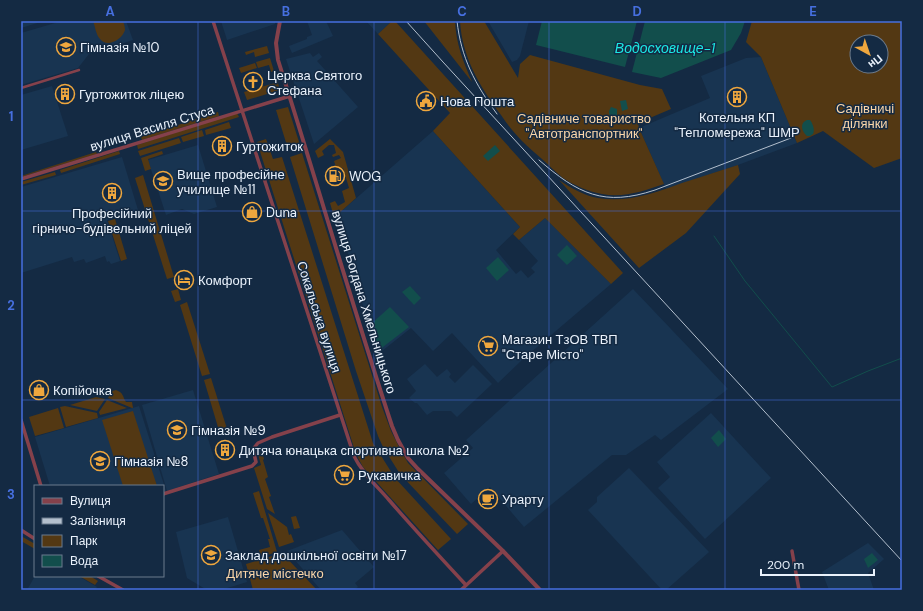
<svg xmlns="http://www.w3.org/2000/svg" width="923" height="611" font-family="'DM Sans',sans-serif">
<rect width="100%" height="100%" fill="#142a43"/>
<!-- built -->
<g fill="#183451">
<polygon points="21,21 44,21 21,28"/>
<polygon points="62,21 126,21 133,40 89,54 78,68 21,85 21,33"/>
<polygon points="221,21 275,21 275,24 227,40"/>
<polygon points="307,21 326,21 333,36 292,53 289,46 307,39 307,37 312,35"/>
<polygon points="366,21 392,21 378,34"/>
<polygon points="488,21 529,21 520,56 517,60 512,62"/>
<polygon points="310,53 313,57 319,53 322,57 317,61 358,107 314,144 286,59"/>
<polygon points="761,57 797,143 738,165 666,189 639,128 710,98 701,76 746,58"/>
<polygon points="52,86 68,136 21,150 21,95"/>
<polygon points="433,131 520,227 496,250 516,274 521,270 528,278 535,272 531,268 538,261 519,240 545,218 611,284 523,359 498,383 452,333 433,351 411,328 377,355 337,215"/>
<polygon points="198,145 217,207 194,214 182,209 166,215 148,160"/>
<polygon points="122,157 138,210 107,220 120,261 111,264 109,261 107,262 105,256 86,263 84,259 74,262 72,257 21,273 21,187"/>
<polygon points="633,289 728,389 661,440 655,435 626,455 612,455 524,527 490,487 471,504 444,473 473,448 466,440"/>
<polygon points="425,364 437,377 447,369 451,374 449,377 455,383 473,365 492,384 457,417 451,411 433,411 427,415 417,403 415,403 409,398 416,391 407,379"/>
<polygon points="193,390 219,474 167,491 142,405"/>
<polygon points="139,406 166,491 163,492 163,486 50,486 35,437"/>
<polygon points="711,413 771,478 705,539 658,488 670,477 657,462"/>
<polygon points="629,468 709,552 666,590 662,590 588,510 597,502 597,497"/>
<polygon points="228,517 247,582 221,590 207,590 187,578 176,532"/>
<polygon points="342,530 374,567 355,583 358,587 354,590 321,590 287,551"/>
<polygon points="868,543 884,559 868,573 874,590 829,590 822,572"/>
<polygon points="35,576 78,576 97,587 95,590 27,590"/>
</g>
<!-- green -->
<g fill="#533813" fill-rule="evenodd">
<path d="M93 21H123C124 24 125 27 125 30 122 40 107 48 100 39 96 35 95 26 93 21Z"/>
<polygon points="392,21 395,21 623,273 611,284 545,218 519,240 513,234 520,227 433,131 450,113 378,34"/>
<path d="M424 21H455C456 44 463 61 472 82Z"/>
<path d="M460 21H484L518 78 520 64 530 55 640 85 662 89 671 109 638 123 639 128 664 184C644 191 624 198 602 194 590 192 573 185 563 178 555 172 549 165 542 159 535 153 528 147 522 141 514 133 507 124 501 115 480 87 462 57 460 21Z"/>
<path d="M752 21H902V158L874 168 823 131 797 143 761 57 746 42ZM857 42H881V66H857Z"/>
<polygon points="267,46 269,53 255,57 254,52 246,55 245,52"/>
<polygon points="270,58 274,71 271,72 269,65 258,68 256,62"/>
<polygon points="255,63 257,68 241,73 239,68"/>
<polygon points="276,76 280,90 247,100 244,92 275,83 273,77"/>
<polygon points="288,107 300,145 288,149 276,110"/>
<polygon points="218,112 219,116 142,140 141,137"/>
<polygon points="237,113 239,117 138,149 137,145"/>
<polygon points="229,122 231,128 206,135 205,130"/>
<polygon points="202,130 204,136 183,142 181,137"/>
<polygon points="179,138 181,143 140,156 138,151"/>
<polygon points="266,139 273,159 282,157 373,443 395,478 451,539 438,550 363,467 356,454 257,142"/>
<polygon points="330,139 343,152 356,198 337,215 334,217 330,203 335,201 338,206 345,202 342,191 349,188 343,168 337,170 334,161 341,158 339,155 333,157 332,155 336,153 334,145 329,145 322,151 324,155 318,158 315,151"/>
<polygon points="119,151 120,154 61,173 60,170"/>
<polygon points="162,151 163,154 148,159 151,169 145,171 141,158"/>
<polygon points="96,152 97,154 21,177 21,176"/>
<polygon points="302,153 382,407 391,431 400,449 408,463 468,524 457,534 400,474 383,447 378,436 356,371 290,157"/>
<path d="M738 165 740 174 686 233 639 268 559 180C571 188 585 196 598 198 627 203 655 193 682 183 701 177 719 171 738 165Z"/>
<polygon points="55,172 56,175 21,185 21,182"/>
<polygon points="143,175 174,277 167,279 135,178"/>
<polygon points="115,219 127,259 121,261 108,221"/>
<polygon points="178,289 181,300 175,302 171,291"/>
<polygon points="187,302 210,374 202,376 180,305"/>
<polygon points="211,378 228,432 220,434 204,380"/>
<path d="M116 390C124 393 122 396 126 402H132L133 408H132L108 398 112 391Z"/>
<polygon points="96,397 105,399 97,411 70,405"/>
<polygon points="107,400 127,408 100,415 99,412"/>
<polygon points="65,406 97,413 98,418 66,427 60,407"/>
<polygon points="58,408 64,428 35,436 29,417"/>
<polygon points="133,411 157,486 123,486 102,420"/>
<polygon points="262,453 264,459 263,460 268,477 265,479 271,496 269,497 275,514 267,509 254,468 261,465 258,454"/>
<polygon points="259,491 277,552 261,557 259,550 270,547 268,539 270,539 263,518 261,518 253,493"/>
<polygon points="268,513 287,527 289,535 291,534 294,542 279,547"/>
<polygon points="296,516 300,528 294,529 291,517"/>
<polygon points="21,536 35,544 35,549 21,541"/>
<polygon points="282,553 317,590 253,590 246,564"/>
<polygon points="79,576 90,576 98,581 95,585"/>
</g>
<!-- water -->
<g fill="#124e4c">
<polygon points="542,21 637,21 625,67 536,45"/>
<polygon points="645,21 745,21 741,33 731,50 661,78 632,72"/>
<polygon points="626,100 628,109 622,111 620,101"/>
<path d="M611 107 617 109V116L615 119C610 118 609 115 609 111Z"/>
<path d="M807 120H810C813 124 815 130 813 134L810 136H807C802 132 799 123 807 120Z"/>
<polygon points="495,145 500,151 488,161 483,156"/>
<polygon points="567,245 577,256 567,265 557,255"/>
<polygon points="498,257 509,270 497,281 486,268"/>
<polygon points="410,286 421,298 414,305 402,292"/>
<polygon points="390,307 409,327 379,350 371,324"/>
<polygon points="719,430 726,439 718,447 711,438"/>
<polygon points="872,553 878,560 868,568 864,559"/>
</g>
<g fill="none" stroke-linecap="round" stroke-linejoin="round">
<!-- stream -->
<polyline stroke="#124e4c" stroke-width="1" points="714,236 745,281 832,387 868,371 902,358"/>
<!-- pedestrian -->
<polyline stroke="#85414b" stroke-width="2.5" points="21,88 79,70"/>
<!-- minor -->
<g stroke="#85414b" stroke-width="3.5">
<path d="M213 21 354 456C362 473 377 486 389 500 414 529 440 557 466 585"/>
<polyline points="21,179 290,96"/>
<polyline points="21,420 41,486"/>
<polyline points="163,494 252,466 256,462 253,449 258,443 272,437 340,415"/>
<polyline points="21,530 35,539"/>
<polyline points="792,551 799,590"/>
<polyline points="98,576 123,590"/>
<polyline points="461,590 503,551"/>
</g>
<!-- tertiary -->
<path stroke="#85414b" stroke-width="4" d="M280 21 276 43 278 60C317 182 352 305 392 426L398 440 408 458 418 469 503 551 540 590"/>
<!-- rail -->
<g stroke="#b3bfcd" stroke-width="1">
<polyline points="406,21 443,62 902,561"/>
<path d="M457 21C461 58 475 84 497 114"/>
<path d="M539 160C578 194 604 207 655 190L791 138"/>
</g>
</g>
<!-- grid -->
<path fill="none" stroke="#466fdf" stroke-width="1" stroke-opacity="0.55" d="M198 21V590M374 21V590M549 21V590M725 21V590M21 211H902M21 400H902"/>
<!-- icons -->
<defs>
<symbol id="school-ring" viewBox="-11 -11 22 22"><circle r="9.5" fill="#142a43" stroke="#efa73e" stroke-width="1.5"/><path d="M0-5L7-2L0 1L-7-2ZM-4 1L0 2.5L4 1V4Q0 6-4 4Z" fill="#efa73e"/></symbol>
<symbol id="church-ring" viewBox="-11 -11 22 22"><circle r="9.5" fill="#142a43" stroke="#efa73e" stroke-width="1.5"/><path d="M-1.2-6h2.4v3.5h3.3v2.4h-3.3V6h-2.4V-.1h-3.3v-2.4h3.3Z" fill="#efa73e"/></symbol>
<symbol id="building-ring" viewBox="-11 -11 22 22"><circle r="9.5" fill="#142a43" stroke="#efa73e" stroke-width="1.5"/><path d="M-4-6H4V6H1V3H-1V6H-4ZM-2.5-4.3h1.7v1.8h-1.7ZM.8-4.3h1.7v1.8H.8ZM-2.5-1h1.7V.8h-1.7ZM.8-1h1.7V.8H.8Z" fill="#efa73e"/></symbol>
<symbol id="civic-ring" viewBox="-11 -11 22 22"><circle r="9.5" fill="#142a43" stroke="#efa73e" stroke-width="1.5"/><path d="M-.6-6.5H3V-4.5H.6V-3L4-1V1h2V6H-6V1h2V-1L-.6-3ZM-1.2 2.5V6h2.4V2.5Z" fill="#efa73e"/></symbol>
<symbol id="fuel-ring" viewBox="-11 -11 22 22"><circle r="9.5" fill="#142a43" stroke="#efa73e" stroke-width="1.5"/><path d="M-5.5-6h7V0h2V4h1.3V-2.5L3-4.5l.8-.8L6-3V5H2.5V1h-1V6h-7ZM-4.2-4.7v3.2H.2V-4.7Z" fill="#efa73e"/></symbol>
<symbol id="university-ring" viewBox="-11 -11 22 22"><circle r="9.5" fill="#142a43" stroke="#efa73e" stroke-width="1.5"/><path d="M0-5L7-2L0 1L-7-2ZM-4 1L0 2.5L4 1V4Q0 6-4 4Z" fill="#efa73e"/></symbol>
<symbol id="shop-ring" viewBox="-11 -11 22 22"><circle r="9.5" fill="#142a43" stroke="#efa73e" stroke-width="1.5"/><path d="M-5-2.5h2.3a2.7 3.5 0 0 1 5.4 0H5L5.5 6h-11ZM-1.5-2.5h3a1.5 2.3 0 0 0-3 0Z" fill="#efa73e"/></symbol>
<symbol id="hotel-ring" viewBox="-11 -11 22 22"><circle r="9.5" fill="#142a43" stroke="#efa73e" stroke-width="1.5"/><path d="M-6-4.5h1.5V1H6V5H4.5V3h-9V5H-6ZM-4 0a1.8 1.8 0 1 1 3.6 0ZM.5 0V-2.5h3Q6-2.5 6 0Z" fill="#efa73e"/></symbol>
<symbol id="supermarket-ring" viewBox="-11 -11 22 22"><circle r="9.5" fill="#142a43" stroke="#efa73e" stroke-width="1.5"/><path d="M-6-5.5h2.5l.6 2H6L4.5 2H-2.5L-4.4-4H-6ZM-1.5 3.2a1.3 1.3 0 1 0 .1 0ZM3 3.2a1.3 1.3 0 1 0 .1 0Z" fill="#efa73e"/></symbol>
<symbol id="cafe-ring" viewBox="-11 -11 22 22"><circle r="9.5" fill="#142a43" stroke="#efa73e" stroke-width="1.5"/><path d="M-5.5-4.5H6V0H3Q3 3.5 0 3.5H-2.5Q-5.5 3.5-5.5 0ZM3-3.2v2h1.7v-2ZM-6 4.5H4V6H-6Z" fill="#efa73e"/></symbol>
</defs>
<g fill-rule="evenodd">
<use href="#school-ring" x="55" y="36" width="22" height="22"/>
<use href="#church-ring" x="242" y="71" width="22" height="22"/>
<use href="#building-ring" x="54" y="83" width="22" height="22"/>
<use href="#building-ring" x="726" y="86" width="22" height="22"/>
<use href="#civic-ring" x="415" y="90" width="22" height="22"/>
<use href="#building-ring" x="211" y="135" width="22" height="22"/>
<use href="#fuel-ring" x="324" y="165" width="22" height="22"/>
<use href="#university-ring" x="152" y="170" width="22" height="22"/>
<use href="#building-ring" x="101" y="182" width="22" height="22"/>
<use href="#shop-ring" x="241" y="201" width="22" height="22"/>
<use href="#hotel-ring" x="173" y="269" width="22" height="22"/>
<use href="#supermarket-ring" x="477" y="335" width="22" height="22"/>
<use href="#shop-ring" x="28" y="379" width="22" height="22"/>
<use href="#school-ring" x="166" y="419" width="22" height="22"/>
<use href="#building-ring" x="214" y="439" width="22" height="22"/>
<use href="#school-ring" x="89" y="450" width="22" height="22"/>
<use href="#supermarket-ring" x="333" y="464" width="22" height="22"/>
<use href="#cafe-ring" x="477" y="488" width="22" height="22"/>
<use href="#school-ring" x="200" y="544" width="22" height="22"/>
</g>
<g text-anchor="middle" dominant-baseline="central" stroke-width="3" stroke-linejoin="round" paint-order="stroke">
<!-- poi labels -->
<g font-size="13" fill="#eaf2fc" stroke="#142a43" text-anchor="start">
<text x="80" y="47">Гімназія №10</text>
<text x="267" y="75">Церква Святого<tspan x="267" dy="15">Стефана</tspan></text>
<text x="79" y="94">Гуртожиток ліцею</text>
<text x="440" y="101">Нова Пошта</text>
<text x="737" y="117" text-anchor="middle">Котельня КП<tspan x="737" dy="15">"Тепломережа" ШМР</tspan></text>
<text x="236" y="146">Гуртожиток</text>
<text x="177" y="174">Вище професійне<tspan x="177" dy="15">училище №11</tspan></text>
<text x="349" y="176">WOG</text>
<text x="266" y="212">Duna</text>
<text x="112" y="213" text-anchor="middle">Професійний<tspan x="112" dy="15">гірничо-будівельний ліцей</tspan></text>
<text x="198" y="280">Комфорт</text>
<text x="502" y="339">Магазин ТзОВ ТВП<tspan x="502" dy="15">"Старе Місто"</tspan></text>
<text x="53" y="390">Копійочка</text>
<text x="191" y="430">Гімназія №9</text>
<text x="239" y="450">Дитяча юнацька спортивна школа №2</text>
<text x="114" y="461">Гімназія №8</text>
<text x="358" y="475">Рукавичка</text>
<text x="502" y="499">Урарту</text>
<text x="225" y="555">Заклад дошкільної освіти №17</text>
</g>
<!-- park labels -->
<g font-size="13" fill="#fad6a9" stroke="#142a43">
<text x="865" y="108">Садівничі<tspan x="865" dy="15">ділянки</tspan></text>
<text x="584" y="118">Садівниче товариство<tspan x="584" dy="15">"Автотранспортник"</tspan></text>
<text x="275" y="573">Дитяче містечко</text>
</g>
<!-- street labels -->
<g font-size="13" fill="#eaf2fc" stroke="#142a43">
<text transform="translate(152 128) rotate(-17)">вулиця Василя Стуса</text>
<text transform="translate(364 302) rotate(73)">вулиця Богдана Хмельницького</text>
<text transform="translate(319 317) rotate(72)">Сокальська вулиця</text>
</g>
<!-- water labels -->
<g font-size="14" font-style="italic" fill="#1be8e3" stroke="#142a43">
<text x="665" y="48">Водосховище-1</text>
</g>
</g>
<!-- border -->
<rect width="923" height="611" fill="none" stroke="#142a43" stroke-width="44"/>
<!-- legend -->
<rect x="34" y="485" width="130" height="92" fill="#142a43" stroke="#6a7a8d"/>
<rect x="42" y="498" width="20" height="6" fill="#85414b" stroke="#6a7a8d"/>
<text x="70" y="505" font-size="12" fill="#eaf2fc">Вулиця</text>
<rect x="42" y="518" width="20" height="6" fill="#b3bfcd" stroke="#6a7a8d"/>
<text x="70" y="525" font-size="12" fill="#eaf2fc">Залізниця</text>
<rect x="42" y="535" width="20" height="12" fill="#533813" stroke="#6a7a8d"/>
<text x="70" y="545" font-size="12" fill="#eaf2fc">Парк</text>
<rect x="42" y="555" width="20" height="12" fill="#124e4c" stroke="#6a7a8d"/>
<text x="70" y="565" font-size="12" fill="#eaf2fc">Вода</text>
<!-- north arrow -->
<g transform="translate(869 54) rotate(140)"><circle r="19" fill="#142a43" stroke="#6a7a8d"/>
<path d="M0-3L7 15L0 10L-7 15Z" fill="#efa73e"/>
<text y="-6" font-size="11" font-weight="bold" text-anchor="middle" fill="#eaf2fc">Пн</text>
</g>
<!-- scale -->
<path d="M761 569v6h113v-6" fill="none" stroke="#eaf2fc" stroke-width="2"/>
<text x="767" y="569" font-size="12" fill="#eaf2fc" stroke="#142a43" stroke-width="3" paint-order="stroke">200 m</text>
<rect x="22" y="22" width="879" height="567" fill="none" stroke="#466fdf" stroke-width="1.5"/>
<g font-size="13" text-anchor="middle" font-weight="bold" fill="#466fdf">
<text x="110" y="16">A</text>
<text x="286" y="16">B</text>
<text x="462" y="16">C</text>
<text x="637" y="16">D</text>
<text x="813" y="16">E</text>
<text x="11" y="121">1</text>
<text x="11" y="310">2</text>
<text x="11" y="499">3</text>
</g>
</svg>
